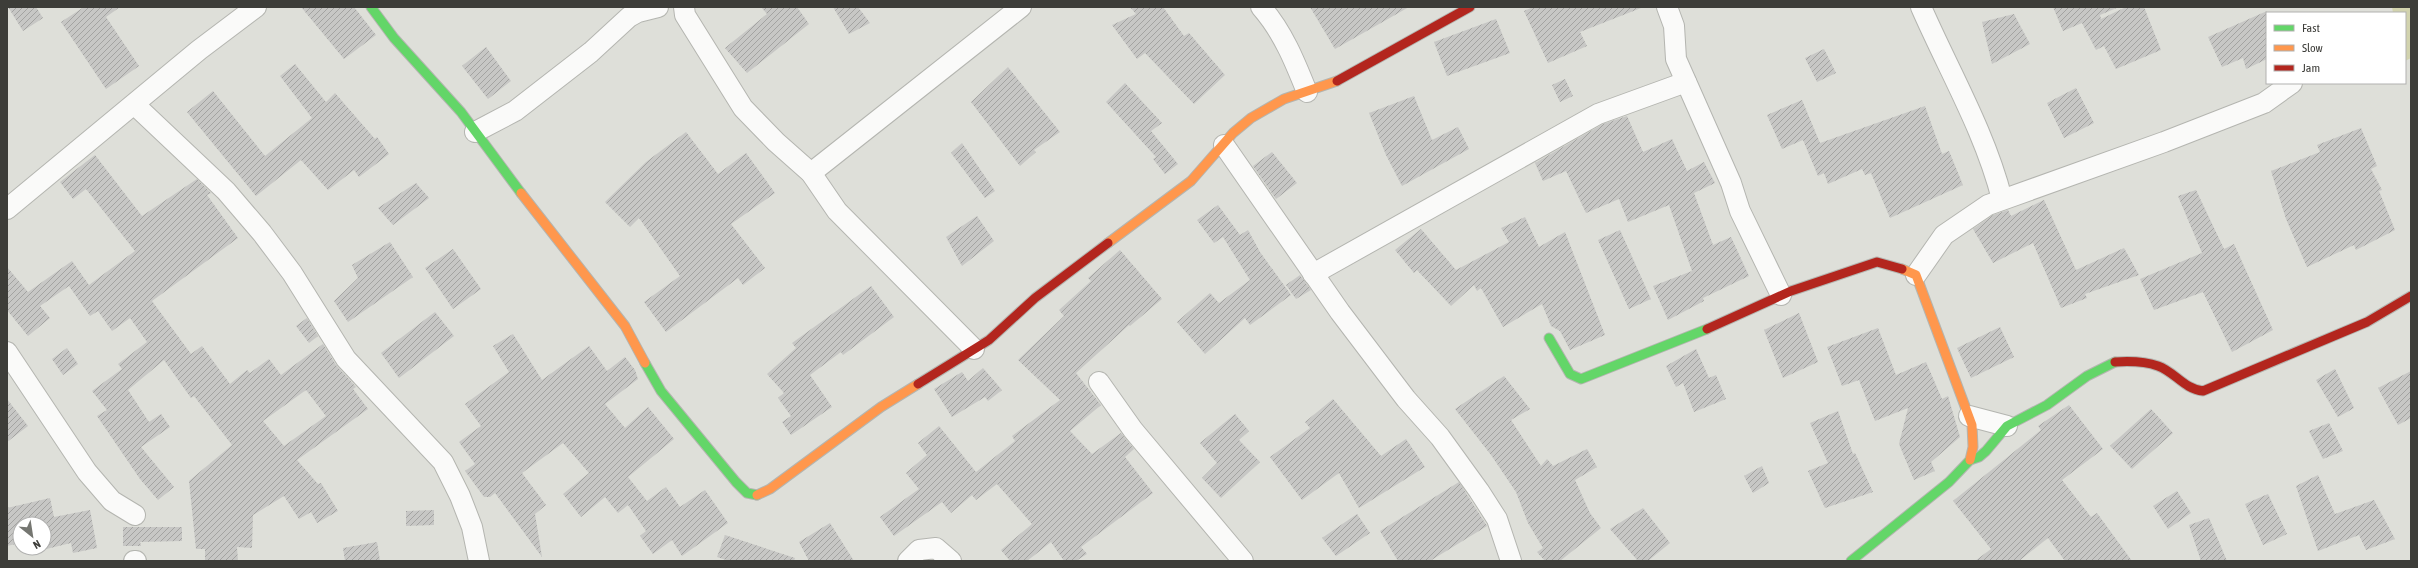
<svg xmlns="http://www.w3.org/2000/svg" width="2418" height="568" font-family="'Asap Condensed',sans-serif">
<defs>
<pattern id="building-hatch" width="6" height="6" patternUnits="userSpaceOnUse"><rect width="6" height="6" fill="#c7c7c5"/><path d="M-1 1l2-2M0 6l6-6M5 7l2-2" fill="none" stroke="#a3a3a1"/></pattern>
</defs>
<rect width="100%" height="100%" fill="#dedfd9"/>
<!-- green -->
<polygon fill="#d2d3ae" points="2392,7 2411,7 2411,58 2405,61 2405,13 2393,13"/>
<!-- building -->
<g fill="url(#building-hatch)" fill-rule="evenodd">
<polygon points="8,7 36,7 43,18 23,31"/>
<polygon points="84,7 120,7 106,17 139,66 106,89 61,22"/>
<polygon points="301,7 354,7 376,35 344,59"/>
<polygon points="761,7 797,7 809,24 747,73 725,48 767,14"/>
<polygon points="833,7 858,7 870,23 849,34"/>
<polygon points="1130,7 1163,7 1184,36 1189,33 1225,75 1194,104 1145,53 1137,59 1112,25 1136,14"/>
<polygon points="1310,7 1409,7 1335,49"/>
<polygon points="1533,7 1641,7 1641,8 1580,32 1587,46 1548,63 1524,11"/>
<polygon points="2053,7 2119,7 2100,15 2101,19 2126,7 2144,7 2161,50 2116,69 2104,46 2096,50 2082,23 2063,31"/>
<polygon points="2267,11 2267,59 2246,69 2243,58 2222,67 2208,37"/>
<polygon points="2014,14 2030,44 1992,64 1982,22"/>
<polygon points="1496,19 1510,53 1447,76 1434,42"/>
<polygon points="486,47 511,81 488,99 462,66"/>
<polygon points="1824,49 1836,73 1817,82 1805,58"/>
<polygon points="295,64 326,102 335,93 375,139 377,137 389,154 359,177 354,170 328,190 301,160 256,196 187,112 213,91 265,156 312,118 280,76"/>
<polygon points="1008,67 1060,132 1034,150 1036,152 1020,166 971,102"/>
<polygon points="1565,79 1573,96 1560,102 1552,85"/>
<polygon points="1125,83 1162,123 1151,131 1178,164 1165,174 1153,159 1156,157 1106,102"/>
<polygon points="2076,88 2094,123 2064,138 2047,103"/>
<polygon points="1414,96 1432,140 1458,127 1469,149 1402,186 1386,155 1369,113"/>
<polygon points="1802,100 1820,143 1925,106 1942,154 1949,151 1963,185 1890,218 1871,173 1865,175 1862,169 1828,184 1824,173 1818,176 1803,140 1782,149 1767,115"/>
<polygon points="1627,116 1643,152 1672,139 1687,171 1704,162 1715,183 1694,193 1713,245 1731,237 1749,276 1703,298 1704,301 1668,320 1653,286 1692,271 1669,205 1628,222 1619,199 1586,213 1566,171 1543,181 1535,163 1603,124"/>
<polygon points="2361,128 2377,166 2371,169 2382,190 2379,191 2395,230 2356,250 2354,245 2307,267 2286,219 2271,171 2320,152 2317,145"/>
<polygon points="686,132 718,174 746,153 775,193 731,224 765,268 743,285 738,278 666,332 644,302 680,276 639,218 630,227 605,202 646,162"/>
<polygon points="962,143 995,191 985,198 951,153"/>
<polygon points="1272,152 1297,183 1276,199 1253,166"/>
<path d="M95 155 142 216 197 179 211 193 207 195 238 238 152 301 191 354 202 346 230 384 247 370 250 373 269 359 281 375 323 344 336 365 356 387 353 389 368 409 297 460 318 484 321 483 338 511 317 523 311 512 299 519 284 496 253 515 252 548 237 547 238 561H205V549H196L189 481 232 445 194 396 191 398 164 360 128 390 149 422 161 414 170 427 141 447 174 487 158 500 140 479 97 416 107 410 92 391 122 369 118 364 147 342 130 318 112 331 98 311 90 316 69 286 40 306 50 318 28 336 7 310V267L28 292 72 261 89 285 135 251 86 189 73 199 60 182ZM306 390 326 416 284 446 263 421Z"/>
<polygon points="416,183 429,198 393,225 378,208"/>
<polygon points="2196,190 2224,249 2234,244 2273,330 2232,352 2203,292 2154,310 2140,279 2202,253 2178,196"/>
<polygon points="2044,200 2076,270 2124,248 2139,275 2085,294 2087,298 2061,308 2033,243 1993,263 1973,229 1993,215 2008,210 2011,216"/>
<polygon points="1218,205 1240,235 1248,230 1260,252 1291,295 1250,325 1245,318 1205,354 1177,322 1210,293 1219,303 1250,280 1223,237 1214,243 1197,220"/>
<polygon points="977,216 994,241 962,266 946,237"/>
<polygon points="1525,217 1539,247 1565,232 1605,335 1570,350 1560,331 1551,326 1542,304 1503,327 1481,288 1477,291 1474,285 1451,306 1417,270 1414,273 1395,250 1421,229 1456,270 1509,242 1501,228"/>
<polygon points="1620,230 1651,299 1629,309 1598,240"/>
<polygon points="390,242 413,277 348,322 334,301 358,278 352,265"/>
<polygon points="453,249 481,289 453,309 425,268"/>
<polygon points="1120,250 1162,299 1130,326 1129,325 1076,373 1101,405 1070,431 1092,454 1121,433 1134,449 1125,457 1153,493 1081,547 1087,554 1076,561 1064,561 1051,542 1027,561 1010,561 1001,550 1032,524 997,484 976,500 972,495 951,513 942,502 894,536 880,517 919,489 906,473 927,455 918,443 939,426 976,472 1015,441 1012,436 1060,400 1018,360 1064,316 1059,310 1091,281 1088,278"/>
<polygon points="1300,275 1311,290 1296,299 1286,285"/>
<polygon points="871,286 894,317 843,355 841,352 810,375 832,407 791,435 782,422 791,416 778,398 784,393 767,374 796,348 792,343"/>
<polygon points="435,312 454,336 399,378 381,353"/>
<polygon points="1799,313 1818,362 1783,378 1764,330"/>
<polygon points="307,318 318,336 309,343 296,326"/>
<polygon points="2000,327 2014,357 1971,378 1957,348"/>
<polygon points="1878,328 1896,375 1926,362 1942,399 1948,396 1960,437 1931,462 1935,471 1914,480 1899,444 1908,408 1875,421 1859,380 1842,386 1827,347"/>
<polygon points="513,334 542,380 589,346 607,371 625,357 635,370 638,379 605,404 625,428 648,407 674,439 628,477 647,501 666,487 680,507 705,490 728,523 682,556 672,540 653,554 640,536 646,531 628,505 618,513 605,497 581,517 563,494 589,473 563,443 522,473 546,505 535,514 542,557 495,493 490,497 484,497 465,471 475,464 459,442 481,426 465,404 509,372 493,346"/>
<polygon points="67,348 78,364 63,375 52,359"/>
<polygon points="1696,349 1709,378 1716,375 1726,399 1694,412 1683,383 1676,387 1666,366"/>
<polygon points="983,368 1002,390 988,401 985,397 952,417 934,389 962,372 968,381"/>
<polygon points="2335,369 2354,408 2338,417 2316,380"/>
<polygon points="2411,371 2411,418 2398,425 2378,388"/>
<polygon points="1504,376 1530,409 1511,420 1541,466 1547,459 1553,466 1587,449 1597,467 1575,480 1590,513 1601,528 1560,561 1545,561 1537,552 1543,548 1528,523 1516,492 1491,455 1455,409"/>
<polygon points="7,399 28,426 7,442"/>
<polygon points="1333,399 1381,456 1406,439 1425,467 1359,508 1339,473 1302,500 1270,457 1310,428 1305,422"/>
<polygon points="2069,405 2103,449 2062,480 2091,517 2097,513 2132,561 2065,561 2048,538 2019,561 1975,561 1991,549 1953,501 2041,430 2038,426"/>
<polygon points="2151,409 2173,433 2132,469 2110,446"/>
<polygon points="1838,411 1853,454 1855,453 1873,492 1825,508 1808,471 1828,463 1810,423"/>
<polygon points="1235,414 1249,431 1239,440 1260,462 1221,498 1202,478 1217,463 1200,443"/>
<polygon points="2329,423 2343,451 2323,459 2309,431"/>
<polygon points="1762,466 1769,483 1753,493 1744,476"/>
<polygon points="2318,475 2335,514 2374,500 2395,539 2366,550 2359,535 2318,551 2296,486"/>
<polygon points="1459,482 1487,526 1430,561 1398,561 1380,531"/>
<polygon points="2177,491 2191,513 2168,529 2153,506"/>
<polygon points="2268,494 2287,534 2263,545 2245,504"/>
<polygon points="50,498 54,517 90,510 97,548 73,553 71,543 34,552 33,548 44,548 44,524 20,524 20,543 7,546 7,508"/>
<polygon points="1643,508 1670,543 1648,561 1638,561 1610,529"/>
<polygon points="434,510 434,525 406,526 406,511"/>
<polygon points="1357,514 1370,533 1336,556 1322,538"/>
<polygon points="2209,518 2227,561 2201,561 2189,525"/>
<polygon points="830,523 854,561 809,561 799,542"/>
<polygon points="123,527 182,527 182,541 140,542 141,546 123,546"/>
<polygon points="725,535 795,558 794,561 729,561 717,557"/>
<polygon points="377,542 380,561 345,561 343,548"/>
</g>
<g fill="none" stroke-linecap="round" stroke-linejoin="round">
<defs>
<g id="street">
<polyline points="684,7 685,15 743,108 776,142 811,173 837,211 974,349"/>
<path d="M1261 7C1283 32 1295 62 1307 92"/>
<polyline points="1667,7 1674,26 1676,59 1731,183 1740,211 1781,295"/>
<path d="M1921 7C1949 71 1985 132 2002 199"/>
<polyline points="135,105 226,191 262,233 292,273 346,359 443,462 460,496 472,527 479,561"/>
<polyline points="475,132 515,111 591,52 629,17 638,12 658,7"/>
<polyline points="1224,145 1340,312 1406,399 1440,437 1479,491 1497,519 1511,561"/>
<polyline points="811,173 1021,7"/>
<polyline points="7,209 199,50 256,7"/>
<polyline points="1313,274 1598,114 1686,82"/>
<polyline points="1916,275 1944,235 1988,205 2164,142 2264,103 2292,83"/>
<polyline points="7,352 87,472 112,501 135,515"/>
<polyline points="1099,382 1133,430 1243,561"/>
<polyline points="1969,416 2007,426"/>
<polyline points="134,561 136,561"/>
<polyline points="908,561 919,550 936,548 951,561"/>
</g>
<g id="fast">
<polyline points="371,7 394,38 461,112 521,193"/>
<polyline points="1549,338 1570,374 1581,379 1707,329"/>
<polyline points="645,363 661,391 736,482 747,493 757,495"/>
<polyline points="1851,561 1949,482 1970,460 1979,457 1986,451 2007,426 2047,405 2087,376 2115,362"/>
</g>
<g id="slow">
<polyline points="521,193 625,326 645,363"/>
<polyline points="1108,243 1191,181 1233,133 1251,118 1284,99 1337,81"/>
<polyline points="1902,269 1916,275 1972,425 1973,447 1970,460"/>
<polyline points="757,495 770,489 881,407 918,384"/>
</g>
<g id="jam">
<polyline points="1337,81 1470,7"/>
<polyline points="1707,329 1791,291 1877,262 1902,269"/>
<path d="M2115 362C2130 361 2144 361 2158 366 2175 372 2184 389 2203 391L2367 322 2411 296"/>
<polyline points="918,384 989,340 1035,298 1108,243"/>
</g>
</defs>
<!-- street casing -->
<use href="#street" stroke="#b4b5b0" stroke-width="22"/>
<!-- fast casing -->
<use href="#fast" stroke="#b4b5b0" stroke-width="11"/>
<!-- slow casing -->
<use href="#slow" stroke="#b4b5b0" stroke-width="11"/>
<!-- jam casing -->
<use href="#jam" stroke="#b4b5b0" stroke-width="11"/>
<!-- street -->
<use href="#street" stroke="#fafaf9" stroke-width="20"/>
<!-- fast -->
<use href="#fast" stroke="#63d668" stroke-width="9"/>
<!-- slow -->
<use href="#slow" stroke="#ff974d" stroke-width="9"/>
<!-- jam -->
<use href="#jam" stroke="#b3261e" stroke-width="9"/>
</g>
<!-- border -->
<rect width="2418" height="568" fill="none" stroke="#3d3d39" stroke-width="16"/>
<!-- legend -->
<rect x="2266" y="12" width="140" height="72" fill="#ffffff" stroke="#b1b1b0"/>
<rect x="2274" y="25" width="20" height="6" fill="#63d668" stroke="#b1b1b0"/>
<text x="2302" y="32" font-size="12" fill="#3d3d39">Fast</text>
<rect x="2274" y="45" width="20" height="6" fill="#ff974d" stroke="#b1b1b0"/>
<text x="2302" y="52" font-size="12" fill="#3d3d39">Slow</text>
<rect x="2274" y="65" width="20" height="6" fill="#b3261e" stroke="#b1b1b0"/>
<text x="2302" y="72" font-size="12" fill="#3d3d39">Jam</text>
<!-- north arrow -->
<g transform="translate(32 536) rotate(150)"><circle r="19" fill="#ffffff" stroke="#b1b1b0"/>
<path d="M0-3L7 15L0 10L-7 15Z" fill="#757671"/>
<text y="-6" font-size="11" font-weight="bold" text-anchor="middle" fill="#3d3d39">N</text>
</g>
</svg>
